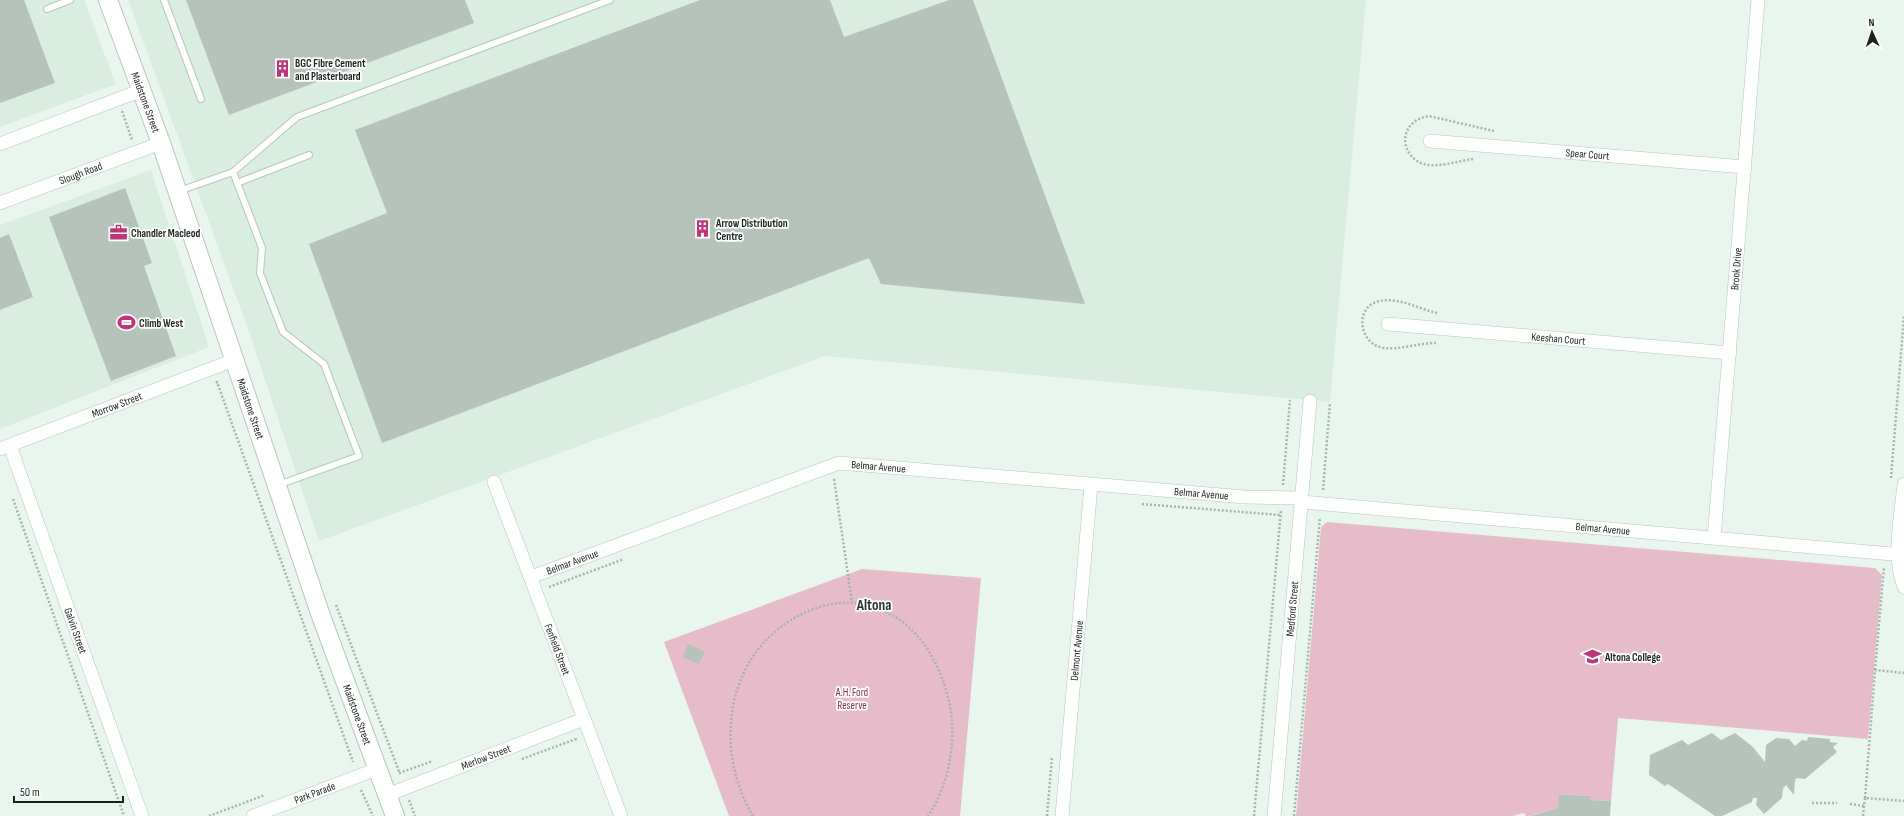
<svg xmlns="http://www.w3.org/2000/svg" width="1904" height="816" font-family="'Sofia Sans Condensed',sans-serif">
<rect width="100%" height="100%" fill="#e9f6ed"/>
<!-- built -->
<g fill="#d9eee0">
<polygon points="0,0 84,0 116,84 0,127"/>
<polygon points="128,0 1366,0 1330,402 825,356 319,541 249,332"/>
<polygon points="151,170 209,347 0,429 0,225"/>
</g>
<!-- green -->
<g fill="#e6bbca">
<polygon points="1327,522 1875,568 1882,575 1868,739 1618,718 1611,801 1590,800 1590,796 1560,794 1558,808 1529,816 1526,816 1524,813 1512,816 1296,816 1321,527"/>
<polygon points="862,569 981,578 960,816 729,816 664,642"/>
</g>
<!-- building -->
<g fill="#b6c3ba">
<polygon points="0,0 24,0 55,83 0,103"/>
<polygon points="186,0 465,0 474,23 229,115"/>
<polygon points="700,0 830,0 844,37 949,0 973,0 1085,304 881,284 869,258 382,443 309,244 387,213 355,130"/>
<polygon points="125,188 152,263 144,266 176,356 111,381 49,217"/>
<polygon points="9,234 33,297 0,310 0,238"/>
<polygon points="688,644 705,652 699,664 683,657"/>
<polygon points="1712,733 1721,740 1735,733 1752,746 1765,762 1766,745 1776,738 1789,739 1795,746 1802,740 1807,741 1808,737 1830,739 1830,742 1838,743 1833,747 1837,752 1805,779 1797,778 1795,780 1794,795 1786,785 1783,788 1782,798 1764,814 1756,805 1757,798 1753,798 1752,802 1722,816 1715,816 1668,784 1665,786 1649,775 1650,755 1682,740 1688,745"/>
<polygon points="1559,794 1590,796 1590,800 1611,801 1610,816 1530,816 1558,808"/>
</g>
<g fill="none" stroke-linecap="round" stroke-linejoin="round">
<defs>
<g id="lane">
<polyline points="164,0 201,99"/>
<polyline points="47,9 70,0"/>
<polyline points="233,172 262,248 260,273 283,332 324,364 359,456 278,485"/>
<polyline points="237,183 309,155"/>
<polyline points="179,191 233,172 297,117 610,0"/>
</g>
<g id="street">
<path id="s1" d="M1430 141 1745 167"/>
<polyline points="0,144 142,90"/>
<path id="s2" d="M0 203 161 143"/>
<path id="s3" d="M1388 324 1730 353"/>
<path id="s4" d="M10 446 142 816"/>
<path id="s5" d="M0 449 234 360"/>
<path id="s6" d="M494 482 621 816"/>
<path d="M1904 484C1901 517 1892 555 1904 587"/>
<path id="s7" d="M1302 502 1904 555"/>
<path id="s8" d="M1714 538 1758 0"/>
<path id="s9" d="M531 577 839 463 1245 497 1302 498"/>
<path id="s10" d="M387 795 584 719"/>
<path id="s11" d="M253 816 377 769"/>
<path id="s12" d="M1062 816 1091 485"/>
<path id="s13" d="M1274 816 1310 401"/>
</g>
<g id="secondary">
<path id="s14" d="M108 0 161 143 321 616 395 816"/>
</g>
</defs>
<!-- lane casing -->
<use href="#lane" stroke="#b9c6bd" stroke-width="8"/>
<!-- street casing -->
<use href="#street" stroke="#b9c6bd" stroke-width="14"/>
<!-- secondary casing -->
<use href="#secondary" stroke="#b9c6bd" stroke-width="20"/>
<!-- path -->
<g stroke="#a8b3ac" stroke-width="2.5" stroke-dasharray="2 2" stroke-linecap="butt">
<polyline points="122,111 132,140"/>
<path d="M1473 159C1458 161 1438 168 1424 164 1406 159 1398 136 1413 123 1417 119 1423 117 1429 116L1494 131"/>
<path d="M1436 343C1420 343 1399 350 1384 348 1359 345 1353 306 1380 301 1399 297 1419 309 1437 313"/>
<polyline points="216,383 217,382 353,762"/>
<polyline points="1891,478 1904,316"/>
<polyline points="834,479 852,602"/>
<polyline points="1283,485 1290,400"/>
<polyline points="1323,490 1330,403"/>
<polyline points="13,499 124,816"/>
<polyline points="1142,504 1280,515"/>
<polyline points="549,587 624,559"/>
<polyline points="336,605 400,774"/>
<polyline points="1875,670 1884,567"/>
<polyline points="522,759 576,739 576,737"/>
<polyline points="399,773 433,761"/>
<polyline points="361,790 373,816"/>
<polyline points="1865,798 1875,670 1904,673"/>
<polyline points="409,800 415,816"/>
<polyline points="1812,803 1837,803"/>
<polyline points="1850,804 1864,806 1865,798 1904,801"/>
<polyline points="209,816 265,795"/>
<path d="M753 816C710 744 728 643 811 610 841 598 870 601 897 618 924 636 940 666 948 697 958 735 950 784 928 816"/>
<polyline points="1047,816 1052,757"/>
<polyline points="1254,816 1281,510"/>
<polyline points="1294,816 1320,517"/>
<polyline points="1863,816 1864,806"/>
</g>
<!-- lane -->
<use href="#lane" stroke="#fff" stroke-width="6"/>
<!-- street -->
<use href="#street" stroke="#fff" stroke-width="13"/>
<!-- secondary -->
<use href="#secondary" stroke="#fff" stroke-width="18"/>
</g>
<!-- icons -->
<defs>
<symbol id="building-bare" viewBox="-9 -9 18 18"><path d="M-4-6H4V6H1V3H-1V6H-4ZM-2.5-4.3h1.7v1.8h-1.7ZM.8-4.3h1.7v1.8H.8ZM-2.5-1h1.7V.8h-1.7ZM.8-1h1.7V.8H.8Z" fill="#bd3677" stroke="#fff" stroke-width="2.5" paint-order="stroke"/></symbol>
<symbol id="office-bare" viewBox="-9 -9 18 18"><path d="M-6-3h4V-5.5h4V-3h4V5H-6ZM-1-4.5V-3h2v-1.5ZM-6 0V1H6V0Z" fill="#bd3677" stroke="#fff" stroke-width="2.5" paint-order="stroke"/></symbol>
<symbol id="stadium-bare" viewBox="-9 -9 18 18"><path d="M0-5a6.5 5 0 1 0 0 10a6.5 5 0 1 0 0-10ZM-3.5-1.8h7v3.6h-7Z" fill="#bd3677" stroke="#fff" stroke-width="2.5" paint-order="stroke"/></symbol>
<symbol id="school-bare" viewBox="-9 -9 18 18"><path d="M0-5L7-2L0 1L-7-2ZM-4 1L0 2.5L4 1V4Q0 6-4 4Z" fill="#bd3677" stroke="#fff" stroke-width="2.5" paint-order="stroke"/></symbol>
</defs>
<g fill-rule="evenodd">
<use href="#building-bare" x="270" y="56" width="25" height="25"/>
<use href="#building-bare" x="690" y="216" width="25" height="25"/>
<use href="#office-bare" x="106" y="220" width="25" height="25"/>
<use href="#stadium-bare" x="114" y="310" width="25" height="25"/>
<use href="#school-bare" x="1580" y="644" width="25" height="25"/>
</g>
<g text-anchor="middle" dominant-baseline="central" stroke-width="3.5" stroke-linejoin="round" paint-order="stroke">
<!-- poi labels -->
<g font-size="11" font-weight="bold" fill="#1d221f" stroke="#fff" text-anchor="start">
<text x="295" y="63">BGC Fibre Cement<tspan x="295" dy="13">and Plasterboard</tspan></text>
<text x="716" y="223">Arrow Distribution<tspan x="716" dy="13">Centre</tspan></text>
<text x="131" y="233">Chandler Macleod</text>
<text x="139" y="323">Climb West</text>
<text x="1605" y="657">Altona College</text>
</g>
<!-- street labels -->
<g font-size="11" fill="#1d221f" stroke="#fff">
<text stroke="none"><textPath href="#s14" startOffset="109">Maidstone Street</textPath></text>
<text stroke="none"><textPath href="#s1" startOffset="158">Spear Court</textPath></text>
<text stroke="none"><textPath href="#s2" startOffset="86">Slough Road</textPath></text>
<text stroke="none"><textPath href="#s8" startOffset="270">Brook Drive</textPath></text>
<text stroke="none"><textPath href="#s3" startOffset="171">Keeshan Court</textPath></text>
<text stroke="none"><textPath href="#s5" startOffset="125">Morrow Street</textPath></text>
<text stroke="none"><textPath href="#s14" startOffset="433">Maidstone Street</textPath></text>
<text stroke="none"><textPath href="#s9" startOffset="368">Belmar Avenue</textPath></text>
<text stroke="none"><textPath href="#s9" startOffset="692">Belmar Avenue</textPath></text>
<text stroke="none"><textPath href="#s7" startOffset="302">Belmar Avenue</textPath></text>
<text stroke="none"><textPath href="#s9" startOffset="44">Belmar Avenue</textPath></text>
<text stroke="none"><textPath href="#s13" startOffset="208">Medford Street</textPath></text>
<text stroke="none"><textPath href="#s4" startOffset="196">Galvin Street</textPath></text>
<text stroke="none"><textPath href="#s6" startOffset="179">Fenfield Street</textPath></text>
<text stroke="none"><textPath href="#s12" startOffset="166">Delmont Avenue</textPath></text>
<text stroke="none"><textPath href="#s14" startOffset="757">Maidstone Street</textPath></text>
<text stroke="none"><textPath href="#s10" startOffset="106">Merlow Street</textPath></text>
<text stroke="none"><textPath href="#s11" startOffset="66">Park Parade</textPath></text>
</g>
<!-- park labels -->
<g font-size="11" fill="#7e3153" stroke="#fff">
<text x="852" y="692">A.H. Ford<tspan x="852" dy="13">Reserve</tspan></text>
</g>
<!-- district labels -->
<g font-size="15" font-weight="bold" fill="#29342d" stroke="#fff">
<text x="874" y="605">Altona</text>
</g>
</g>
<!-- north arrow -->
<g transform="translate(1872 32) rotate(357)" stroke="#ffffff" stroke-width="3" paint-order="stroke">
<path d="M0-3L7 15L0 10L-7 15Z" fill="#1d221f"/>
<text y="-6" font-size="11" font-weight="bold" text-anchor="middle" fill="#1d221f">N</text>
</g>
<!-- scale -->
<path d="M14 796v6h109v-6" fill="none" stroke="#1d221f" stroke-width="2"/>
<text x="20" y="796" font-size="12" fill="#1d221f" stroke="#ffffff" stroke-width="3" paint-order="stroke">50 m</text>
</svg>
